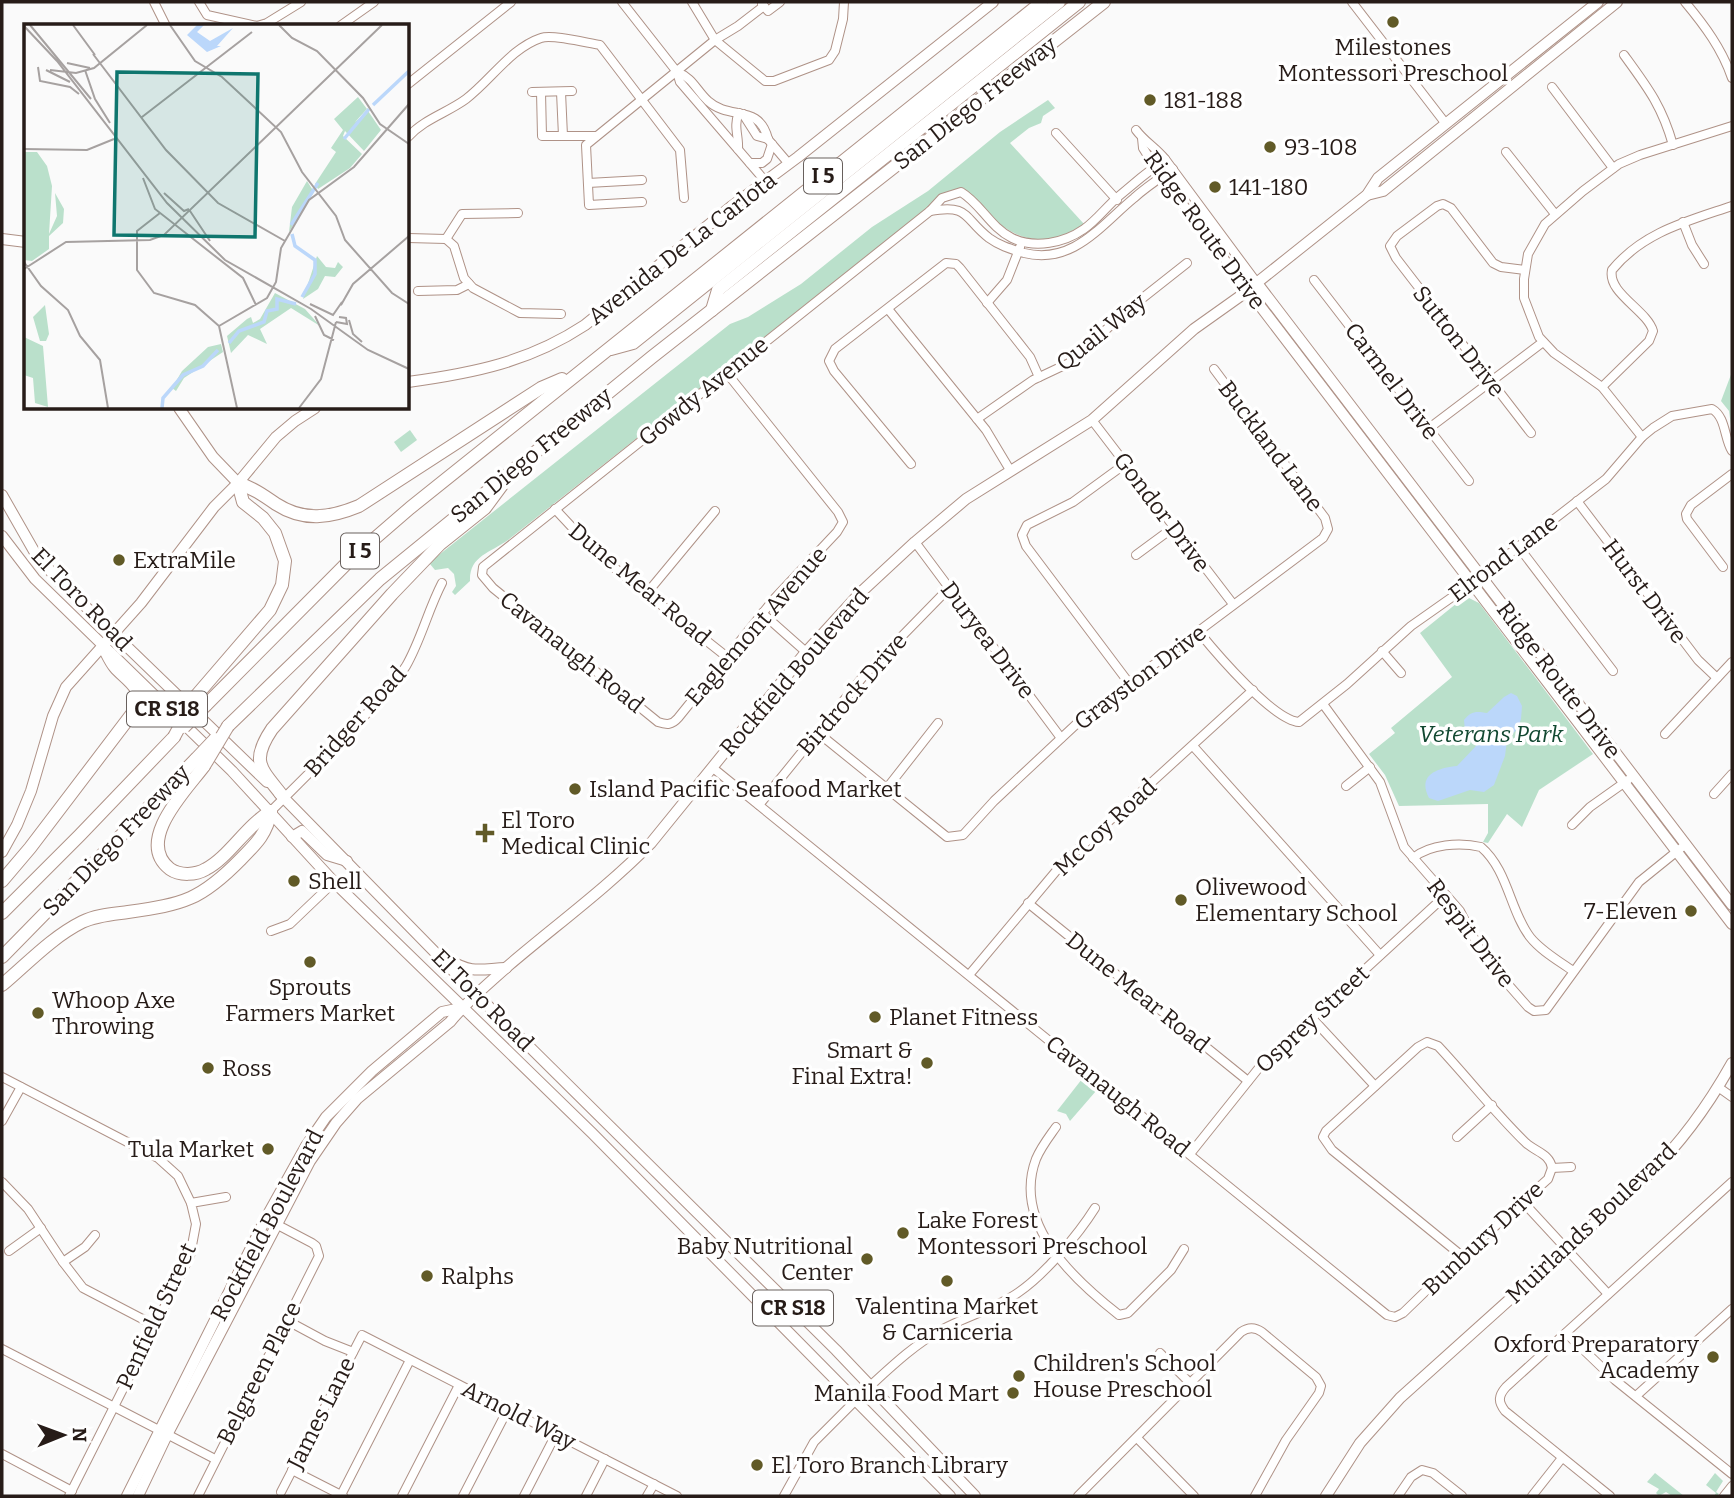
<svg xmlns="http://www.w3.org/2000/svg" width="1734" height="1498" font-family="Bitter,serif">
<rect width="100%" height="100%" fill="#fafafa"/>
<!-- green -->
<g fill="#bae0cb">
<path d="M1048 100 1055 108 1043 116 1041 123 1029 128 1010 143 1084 224C1029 260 1000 227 961 189L949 191 508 540C490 553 469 556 470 581L455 595 452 592 456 586 454 574 448 568 435 570 430 564 435 558 730 324 748 317 801 284 872 227 928 191 1000 132Z"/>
<polygon points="1732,372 1732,433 1729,411 1721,401"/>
<polygon points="410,430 417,440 401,452 394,442"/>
<polygon points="1469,598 1479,603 1593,754 1539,790 1522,827 1507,814 1488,843 1483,842 1488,833 1488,804 1399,806 1385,775 1369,754 1395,733 1391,728 1452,677 1420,633 1462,599"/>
<polygon points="1082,1079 1096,1091 1070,1121 1066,1114 1057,1111"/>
<polygon points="1655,1473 1684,1496 1672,1496 1666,1492 1659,1496 1656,1493 1659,1489 1647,1482"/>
<polygon points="1715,1473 1723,1481 1716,1492 1719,1494 1717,1496 1714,1496 1716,1493 1706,1485"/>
</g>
<!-- water -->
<path fill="#bbd7fa" d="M1511 693 1517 696 1522 706 1521 719 1518 728 1507 740 1505 756 1494 785 1484 792 1470 790 1438 801 1429 798C1417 775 1437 768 1457 766L1476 746 1477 741 1465 731 1464 720C1471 711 1476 711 1487 713L1504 697Z"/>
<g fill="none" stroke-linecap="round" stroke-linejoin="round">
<defs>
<g id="minor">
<polyline points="154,2 166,26"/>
<polyline points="199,2 207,15 257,26 267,23 301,2"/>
<polyline points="622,2 677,72 680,82 766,182"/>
<polyline points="692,2 715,40 765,81 774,81 829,60 835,51 843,19 844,2"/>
<polyline points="1352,2 1446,124"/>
<path d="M1685 2C1705 26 1722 49 1732 78"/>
<polyline points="762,4 768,11 780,2"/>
<polyline points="340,26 374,2"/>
<path d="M1624 55C1648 88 1662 106 1673 145"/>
<path d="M677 72C693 78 696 90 708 101 730 121 759 103 768 139"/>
<polyline points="408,84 511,2"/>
<polyline points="1552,87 1613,168"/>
<polyline points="532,92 572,91"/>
<polyline points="541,92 542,136 596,136"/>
<polyline points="561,92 563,136"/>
<polyline points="743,114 757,136 768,139"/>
<path d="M1136 130C1144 141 1156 148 1165 159L1257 283"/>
<polyline points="1056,133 1117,200"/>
<path d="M408 137C424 119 447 113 466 99 491 80 511 48 541 38 552 34 587 43 600 45L680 150 684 198"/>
<polyline points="766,137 789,164"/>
<polyline points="1142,138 1143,148 1155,167 1248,290"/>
<path d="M738 149C739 136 733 126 739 113"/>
<polyline points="1506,152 1555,214"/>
<polyline points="750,163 762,163 767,159 772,144"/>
<polyline points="588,183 642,180"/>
<polyline points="642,202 589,205 586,145 715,40 738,26 764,6"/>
<path d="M930 211C970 204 963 218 989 238 1000 246 1011 249 1024 253 1073 265 1100 226 1134 198 1146 187 1160 178 1173 169"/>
<polyline points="1683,222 1692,245 1704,264"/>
<polyline points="408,238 446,239"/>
<polyline points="446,239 454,246 464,278 473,288 520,313 561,314"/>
<polyline points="446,239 462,214 518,213"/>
<polyline points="1525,270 1501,267 1493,263 1451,208 1443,204 1437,206 1397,236 1390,246 1396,258 1531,433"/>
<polyline points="1314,280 1469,481"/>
<polyline points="418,291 457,290 469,284"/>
<polyline points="987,303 1007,280 1020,247"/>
<polyline points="888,309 986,430 1010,470"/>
<path d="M726 372 838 512 843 522 837 532 774 599 678 718C672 725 667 725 658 722L493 588 482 575 483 567 930 211 942 198 961 192C981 204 990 227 1012 238 1035 249 1064 243 1084 229 1097 220 1107 206 1119 196 1134 183 1149 171 1165 159"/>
<path d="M1602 387 1649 341 1653 331C1647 310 1607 293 1612 270 1643 232 1688 221 1732 206"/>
<polyline points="977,419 1033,380 1069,363 1130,308 1187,263"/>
<polyline points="1092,420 1233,604"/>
<polyline points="1428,429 1543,342"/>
<polyline points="1642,437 1602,387 1554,353 1539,337 1524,298 1524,279 1528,254 1545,224 1583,191 1619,164 1640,155 1732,126"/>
<polyline points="911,464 834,371 829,361 835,349 946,263 956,264 960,268 1030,357 1039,377"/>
<polyline points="1125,464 1073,502 1027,525 1022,535 1026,546 1129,683"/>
<polyline points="1577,501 1698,660 1717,678"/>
<polyline points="555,509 597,554 727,657"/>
<polyline points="915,542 1061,738"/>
<polyline points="1518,546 1613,671"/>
<polyline points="1136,555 1174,527"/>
<polyline points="1723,567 1687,519 1686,514 1691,505 1732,474"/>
<polyline points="647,593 715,511"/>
<polyline points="762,613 806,652"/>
<path d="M1199 632C1216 653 1273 720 1299 722L1347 684 1411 626 1465 588 1606 479 1642 437 1653 428 1672 416 1712 409C1726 417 1724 438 1732 451"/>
<polyline points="1382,651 1401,673"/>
<polyline points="1323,704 1380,782 1404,847 1460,911 1484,957 1528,1007 1534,1011 1546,1010 1639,882 1686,844"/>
<polyline points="817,732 947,837 963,835 994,801 1085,716 1323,538 1328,529 1325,518 1214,369"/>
<polyline points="1665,734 1732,662"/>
<polyline points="1193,746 1380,955"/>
<polyline points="713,768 1387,1315 1395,1317 1403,1313 1462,1256 1548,1179 1552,1168"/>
<polyline points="1346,786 1370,767"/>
<polyline points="887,788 938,723"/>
<polyline points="1714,794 1732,774"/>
<polyline points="759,805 866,673 949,588"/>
<path d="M271 811C299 783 327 756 354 727 372 708 391 689 406 666 421 640 428 610 442 583"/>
<polyline points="1572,825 1590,807 1628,780"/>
<path d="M1413 858C1430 844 1460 842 1481 847 1508 870 1510 911 1530 937 1541 951 1559 961 1573 971"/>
<polyline points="1028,903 1248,1081"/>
<polyline points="271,931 290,924 334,882"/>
<polyline points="969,975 1062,864 1253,690"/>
<polyline points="1312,1018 1375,1086"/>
<polyline points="2,1077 158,1158 178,1176 191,1203"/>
<polyline points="1718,1087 1732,1097"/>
<polyline points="2,1121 21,1087"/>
<path d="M1056 1127C1049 1137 1041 1147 1036 1159 1012 1223 1073 1279 1119 1315L1128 1313 1171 1270 1184 1249"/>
<polyline points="1457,1137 1492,1105"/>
<polyline points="1190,1154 1262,1064 1446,895"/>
<polyline points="1552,1168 1571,1167"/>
<polyline points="2,1182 28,1209 63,1262 83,1288 154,1325"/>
<polyline points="1523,1202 1608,1294"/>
<polyline points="9,1251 41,1228"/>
<path d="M1462 1256 1332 1150 1323 1137 1326 1131 1418 1047 1427 1042 1438 1046C1468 1078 1495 1113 1526 1143 1536 1152 1550 1154 1552 1168"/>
<polyline points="63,1262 85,1247 95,1235"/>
<polyline points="286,1320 325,1341 353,1352"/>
<polyline points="1566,1333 1615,1380 1732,1474"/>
<polyline points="2,1349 215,1459"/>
<polyline points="1160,1353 1191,1384"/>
<path d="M869 1387C892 1366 914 1345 941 1330 967 1316 995 1309 1019 1292 1045 1274 1078 1235 1095 1208"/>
<polyline points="1636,1396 1732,1309"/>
<polyline points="1137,1438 1194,1496"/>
<polyline points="2,1454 72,1491"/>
<polyline points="292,1470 343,1496"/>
<polyline points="281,1492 362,1335 677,1496"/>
<polyline points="341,1495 410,1360"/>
<polyline points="69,1496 190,1256 196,1224 191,1203 226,1197"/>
<polyline points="198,1496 319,1256 316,1246 312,1243 272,1222"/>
<polyline points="402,1496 459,1385"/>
<polyline points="463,1496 508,1409"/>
<polyline points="524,1496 556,1434"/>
<polyline points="586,1496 605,1459"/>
<polyline points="647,1496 654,1484"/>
<polyline points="784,1496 814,1442 855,1401"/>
<path d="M1078 1496 1241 1332C1248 1327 1255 1327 1262 1332L1316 1377 1321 1386 1319 1393 1286 1440 1255 1496"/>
<polyline points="1398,1496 1411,1477 1422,1470 1433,1473 1462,1496"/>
<polyline points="1532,1496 1562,1458"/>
<path d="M1610 1496 1505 1411C1498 1402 1498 1396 1506 1387L1732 1182"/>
<polyline points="1724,1496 1732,1486"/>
</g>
<g id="major">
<polyline points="1367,195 1383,191 1617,2"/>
<polyline points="2,239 26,242"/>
<polyline points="1257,283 1732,905"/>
<polyline points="1248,290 1732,924"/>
<path d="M408 382C474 373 529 362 585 325L732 206 798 157 993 2"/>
<polyline points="179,408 213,457 238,483"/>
<polyline points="2,495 34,551 56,578 267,782"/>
<polyline points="2,536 35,579 232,771 334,882 592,1133 950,1496"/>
<polyline points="279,793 469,987 836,1350 975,1496"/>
<polyline points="292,837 302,831 327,855 347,861"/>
<polyline points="2,852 17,825 31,791 53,716 66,687 141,603 214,507 238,483 276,437 295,421 315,408"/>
<path d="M449 960C472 974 481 969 506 968"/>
<polyline points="127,1496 266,1218 306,1146 326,1117 372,1071 442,1012 461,1008"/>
<path d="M138 1496 167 1435 310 1161 336 1123 357 1099 450 1022C467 1001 488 984 508 966 556 925 607 888 651 843L806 652 859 594 915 542 966 499 1092 420 1194 329 1239 297 1367 195 1378 178 1598 2"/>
<path d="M1326 1496 1360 1443 1400 1398 1649 1174C1683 1141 1709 1104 1732 1063"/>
</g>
<g id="highway">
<polyline points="712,310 718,290 1079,2"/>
<polyline points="611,349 633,343 1059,2"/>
<path d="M238 483C253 488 263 495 276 504 304 522 330 518 359 506L541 388 562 379"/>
<polyline points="196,696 270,610 282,585 285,561 275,533 263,518 243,502 238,483"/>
<polyline points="206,705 351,559 410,508 1042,2"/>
<polyline points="228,726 380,579 652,357 1104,2"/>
<path d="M204 766C187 789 134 841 170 869 180 876 196 875 206 869 228 858 246 826 271 811"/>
<path d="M284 798C262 769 249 763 272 729L392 594 440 544 485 508 502 485"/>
<path d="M2 881 30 848 138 706C143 687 125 679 115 667 110 661 107 653 103 646"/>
<polyline points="2,913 80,835 174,737"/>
<polyline points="2,957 196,759"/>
<path d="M2 985C27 964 52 937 82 922 96 915 113 914 128 912 184 904 201 900 241 859 257 843 267 833 271 811"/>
</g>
</defs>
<!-- minor casing -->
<use href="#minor" stroke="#af9287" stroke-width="10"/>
<!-- major casing -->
<use href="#major" stroke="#af9287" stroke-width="12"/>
<!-- highway casing -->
<use href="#highway" stroke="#af9287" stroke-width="14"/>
<!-- minor -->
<use href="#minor" stroke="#fff" stroke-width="8"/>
<!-- major -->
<use href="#major" stroke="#fff" stroke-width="10"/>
<!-- highway -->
<use href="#highway" stroke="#fff" stroke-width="12"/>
<defs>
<g id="highway-bridge">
<polyline points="184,727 206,705"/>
<polyline points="174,737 196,696"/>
<polyline points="196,759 215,739"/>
<polyline points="204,766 228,726"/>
</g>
</defs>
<!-- highway-bridge casing -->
<use href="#highway-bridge" stroke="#af9287" stroke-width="14" stroke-linecap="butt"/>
<!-- highway-bridge -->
<use href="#highway-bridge" stroke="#fff" stroke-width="12"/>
</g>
<!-- markers -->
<g fill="#615a27" stroke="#fff" stroke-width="2.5">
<circle cx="1393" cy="22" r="7"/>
<circle cx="1150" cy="100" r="7"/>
<circle cx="1270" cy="147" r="7"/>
<circle cx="1215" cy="187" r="7"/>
<circle cx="119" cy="560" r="7"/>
<circle cx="575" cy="789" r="7"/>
<path d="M481.5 822.5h7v7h7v7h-7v7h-7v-7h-7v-7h7z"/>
<circle cx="294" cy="881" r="7"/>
<circle cx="1181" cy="900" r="7"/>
<circle cx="1691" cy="911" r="7"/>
<circle cx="310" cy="962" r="7"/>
<circle cx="38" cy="1013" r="7"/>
<circle cx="875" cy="1017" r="7"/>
<circle cx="927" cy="1063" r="7"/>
<circle cx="208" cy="1068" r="7"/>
<circle cx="268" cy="1149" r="7"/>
<circle cx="903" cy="1233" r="7"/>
<circle cx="867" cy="1259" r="7"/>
<circle cx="427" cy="1276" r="7"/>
<circle cx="947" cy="1281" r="7"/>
<circle cx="1713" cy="1357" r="7"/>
<circle cx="1019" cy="1376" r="7"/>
<circle cx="1013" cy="1393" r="7"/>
<circle cx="757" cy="1465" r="7"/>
</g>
<g text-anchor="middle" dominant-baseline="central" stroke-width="7" stroke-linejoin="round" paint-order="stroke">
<!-- shield labels -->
<g fill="#fff" stroke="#68605d" stroke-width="2">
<rect x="804" y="158.5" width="38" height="35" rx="5"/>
<rect x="341" y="533.5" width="38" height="35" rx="5"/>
<rect x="127" y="691.5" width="80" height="35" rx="5"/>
<rect x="753" y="1290.5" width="80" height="35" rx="5"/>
</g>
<g font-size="21" font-weight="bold" fill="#271c18">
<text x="823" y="176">I 5</text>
<text x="360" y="551">I 5</text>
<text x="167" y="709">CR S18</text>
<text x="793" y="1308">CR S18</text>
</g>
<!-- poi labels -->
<g font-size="23" fill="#271c18" stroke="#fff" text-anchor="start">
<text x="1393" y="47" text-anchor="middle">Milestones<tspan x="1393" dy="26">Montessori Preschool</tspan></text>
<text x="1164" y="100">181-188</text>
<text x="1284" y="147">93-108</text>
<text x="1229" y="187">141-180</text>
<text x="133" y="560">ExtraMile</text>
<text x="589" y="789">Island Pacific Seafood Market</text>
<text x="501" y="820">El Toro<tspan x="501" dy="26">Medical Clinic</tspan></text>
<text x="308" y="881">Shell</text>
<text x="1195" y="887">Olivewood<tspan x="1195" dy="26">Elementary School</tspan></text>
<text x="1677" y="911" text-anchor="end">7-Eleven</text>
<text x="310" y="987" text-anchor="middle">Sprouts<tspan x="310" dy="26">Farmers Market</tspan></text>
<text x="52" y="1000">Whoop Axe<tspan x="52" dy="26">Throwing</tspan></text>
<text x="889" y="1017">Planet Fitness</text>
<text x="913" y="1050" text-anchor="end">Smart &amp;<tspan x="913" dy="26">Final Extra!</tspan></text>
<text x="222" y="1068">Ross</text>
<text x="254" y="1149" text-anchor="end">Tula Market</text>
<text x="917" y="1220">Lake Forest<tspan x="917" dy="26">Montessori Preschool</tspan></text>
<text x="853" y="1246" text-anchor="end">Baby Nutritional<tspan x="853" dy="26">Center</tspan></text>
<text x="441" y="1276">Ralphs</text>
<text x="947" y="1306" text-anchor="middle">Valentina Market<tspan x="947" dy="26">&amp; Carniceria</tspan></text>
<text x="1699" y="1344" text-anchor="end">Oxford Preparatory<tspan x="1699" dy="26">Academy</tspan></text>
<text x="1033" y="1363">Children's School<tspan x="1033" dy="26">House Preschool</tspan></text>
<text x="999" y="1393" text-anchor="end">Manila Food Mart</text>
<text x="771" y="1465">El Toro Branch Library</text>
</g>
<!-- street labels -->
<g font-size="23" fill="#271c18" stroke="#fff">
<text transform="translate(975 103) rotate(-38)">San Diego Freeway</text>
<text transform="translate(1205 230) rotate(54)">Ridge Route Drive</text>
<text transform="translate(682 248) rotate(-38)">Avenida De La Carlota</text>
<text transform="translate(1101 332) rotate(-39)">Quail Way</text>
<text transform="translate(1459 341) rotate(52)">Sutton Drive</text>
<text transform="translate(1392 381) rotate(53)">Carmel Drive</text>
<text transform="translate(703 391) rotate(-39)">Gowdy Avenue</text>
<text transform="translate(1271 446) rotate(53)">Buckland Lane</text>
<text transform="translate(531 455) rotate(-39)">San Diego Freeway</text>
<text transform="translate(1162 512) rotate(53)">Gondor Drive</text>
<text transform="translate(1503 558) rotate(-37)">Elrond Lane</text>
<text transform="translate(640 584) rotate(40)">Dune Mear Road</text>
<text transform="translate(1645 591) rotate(53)">Hurst Drive</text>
<text transform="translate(82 599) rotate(46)">El Toro Road</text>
<text transform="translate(756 626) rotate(-49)">Eaglemont Avenue</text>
<text transform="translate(988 640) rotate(53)">Duryea Drive</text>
<text transform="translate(572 652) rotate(39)">Cavanaugh Road</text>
<text transform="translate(794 672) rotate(-49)">Rockfield Boulevard</text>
<text transform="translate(1140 677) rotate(-37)">Grayston Drive</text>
<text transform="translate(1559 680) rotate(53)">Ridge Route Drive</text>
<text transform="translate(852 694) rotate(-49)">Birdrock Drive</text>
<text transform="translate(355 721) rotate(-48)">Bridger Road</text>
<text transform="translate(1105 827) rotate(-43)">McCoy Road</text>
<text transform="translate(116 840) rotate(-46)">San Diego Freeway</text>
<text transform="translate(1471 933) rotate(53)">Respit Drive</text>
<text transform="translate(1138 992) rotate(39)">Dune Mear Road</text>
<text transform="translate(483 1000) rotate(45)">El Toro Road</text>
<text transform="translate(1312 1019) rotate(-43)">Osprey Street</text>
<text transform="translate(1118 1096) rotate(39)">Cavanaugh Road</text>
<text transform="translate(1591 1223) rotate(-43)">Muirlands Boulevard</text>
<text transform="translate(267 1225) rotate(-62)">Rockfield Boulevard</text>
<text transform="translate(1483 1238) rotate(-43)">Bunbury Drive</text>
<text transform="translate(156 1316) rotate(-65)">Penfield Street</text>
<text transform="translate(259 1373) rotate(-63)">Belgreen Place</text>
<text transform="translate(321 1413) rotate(-63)">James Lane</text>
<text transform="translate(519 1415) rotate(27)">Arnold Way</text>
</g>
<!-- park labels -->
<g font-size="23" font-style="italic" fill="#124831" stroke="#fff">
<text x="1491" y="734">Veterans Park</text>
</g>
</g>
<!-- overview -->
<g transform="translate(24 24)">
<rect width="385" height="385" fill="#fafafa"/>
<path d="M334 73 343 85 331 98 344 87 357 106 340 127 321 107 319 112 338 130 326 144 294 165 291 160 312 128 307 124 319 106 310 95ZM0 128H13L23 142 28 162 25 210 33 192 31 169 40 185 39 199 25 212V225L8 237 0 236ZM283 157 290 168 265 208 268 183ZM293 232 302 243 311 244 314 238 319 243 311 253 301 252 294 265 279 275ZM251 269 281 285 296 302 267 284 236 305 243 320 224 311 207 329 203 312 223 295 227 293 229 299 236 295ZM21 281 25 310 22 317H16L9 293ZM0 313 19 322 24 383 11 379 9 354 0 351ZM197 320 199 328 160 354 152 367 148 364 158 347 184 323Z" fill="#bae0cb"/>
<path d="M173 1H180L173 8 186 17 209 4 193 22H197L183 28 163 11Z" fill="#bbd7fa"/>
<path fill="none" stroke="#bbd7fa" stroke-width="3.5" d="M349 81 385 47M320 115 345 85M267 201 294 159M268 210 271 222 291 236V250L278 273M205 319 215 307 240 298 243 287 253 285V275L272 280M138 384 139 374 159 351 179 342 194 326"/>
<path fill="none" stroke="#a6a1a0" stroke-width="2" d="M6 1 67 75M49 1 71 31M146 1 171 37 198 53 257 108 278 148 312 192 321 216 368 269 385 280M255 1 268 14 293 27 339 74 356 100 385 120M0 2 33 37 143 179 201 236 287 285 344 326 385 345M69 30 142 126 194 179 261 217M43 39 66 44M14 43 16 57 46 63 55 70M22 46 46 58M26 46 52 49 70 44 123 1M61 46 71 75 86 99M118 93 228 8M0 125 63 126 90 115M119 154 131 185 219 254 232 281M140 169 160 187 165 185M166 187 186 217M136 189 113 207V246L130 269 171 281 195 302 213 384M0 238 17 262 44 286 56 312 76 336 84 384M0 245 42 218 126 216 140 211 358 1M286 280 309 291 318 278M317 281 329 260 385 212M291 292 300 311 310 316M325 296 329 310 338 318M312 298 323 300 322 294 315 293M195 302 243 274 252 258 257 224 285 176 330 143 385 80M275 384 297 355 312 298"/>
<path fill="#0f766e" fill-opacity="0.15" stroke="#0f766e" stroke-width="3.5" d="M93 48 234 50 231 213 90 211Z"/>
<rect width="385" height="385" fill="none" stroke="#271c18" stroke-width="3.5"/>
</g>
<!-- border -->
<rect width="1734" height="1498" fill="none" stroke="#271c18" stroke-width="7"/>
<!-- north arrow -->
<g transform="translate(63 1435) rotate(89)" stroke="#ffffff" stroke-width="5" paint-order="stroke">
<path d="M0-5L12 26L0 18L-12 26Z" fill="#271c18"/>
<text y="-10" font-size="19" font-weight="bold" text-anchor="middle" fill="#271c18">N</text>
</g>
</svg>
